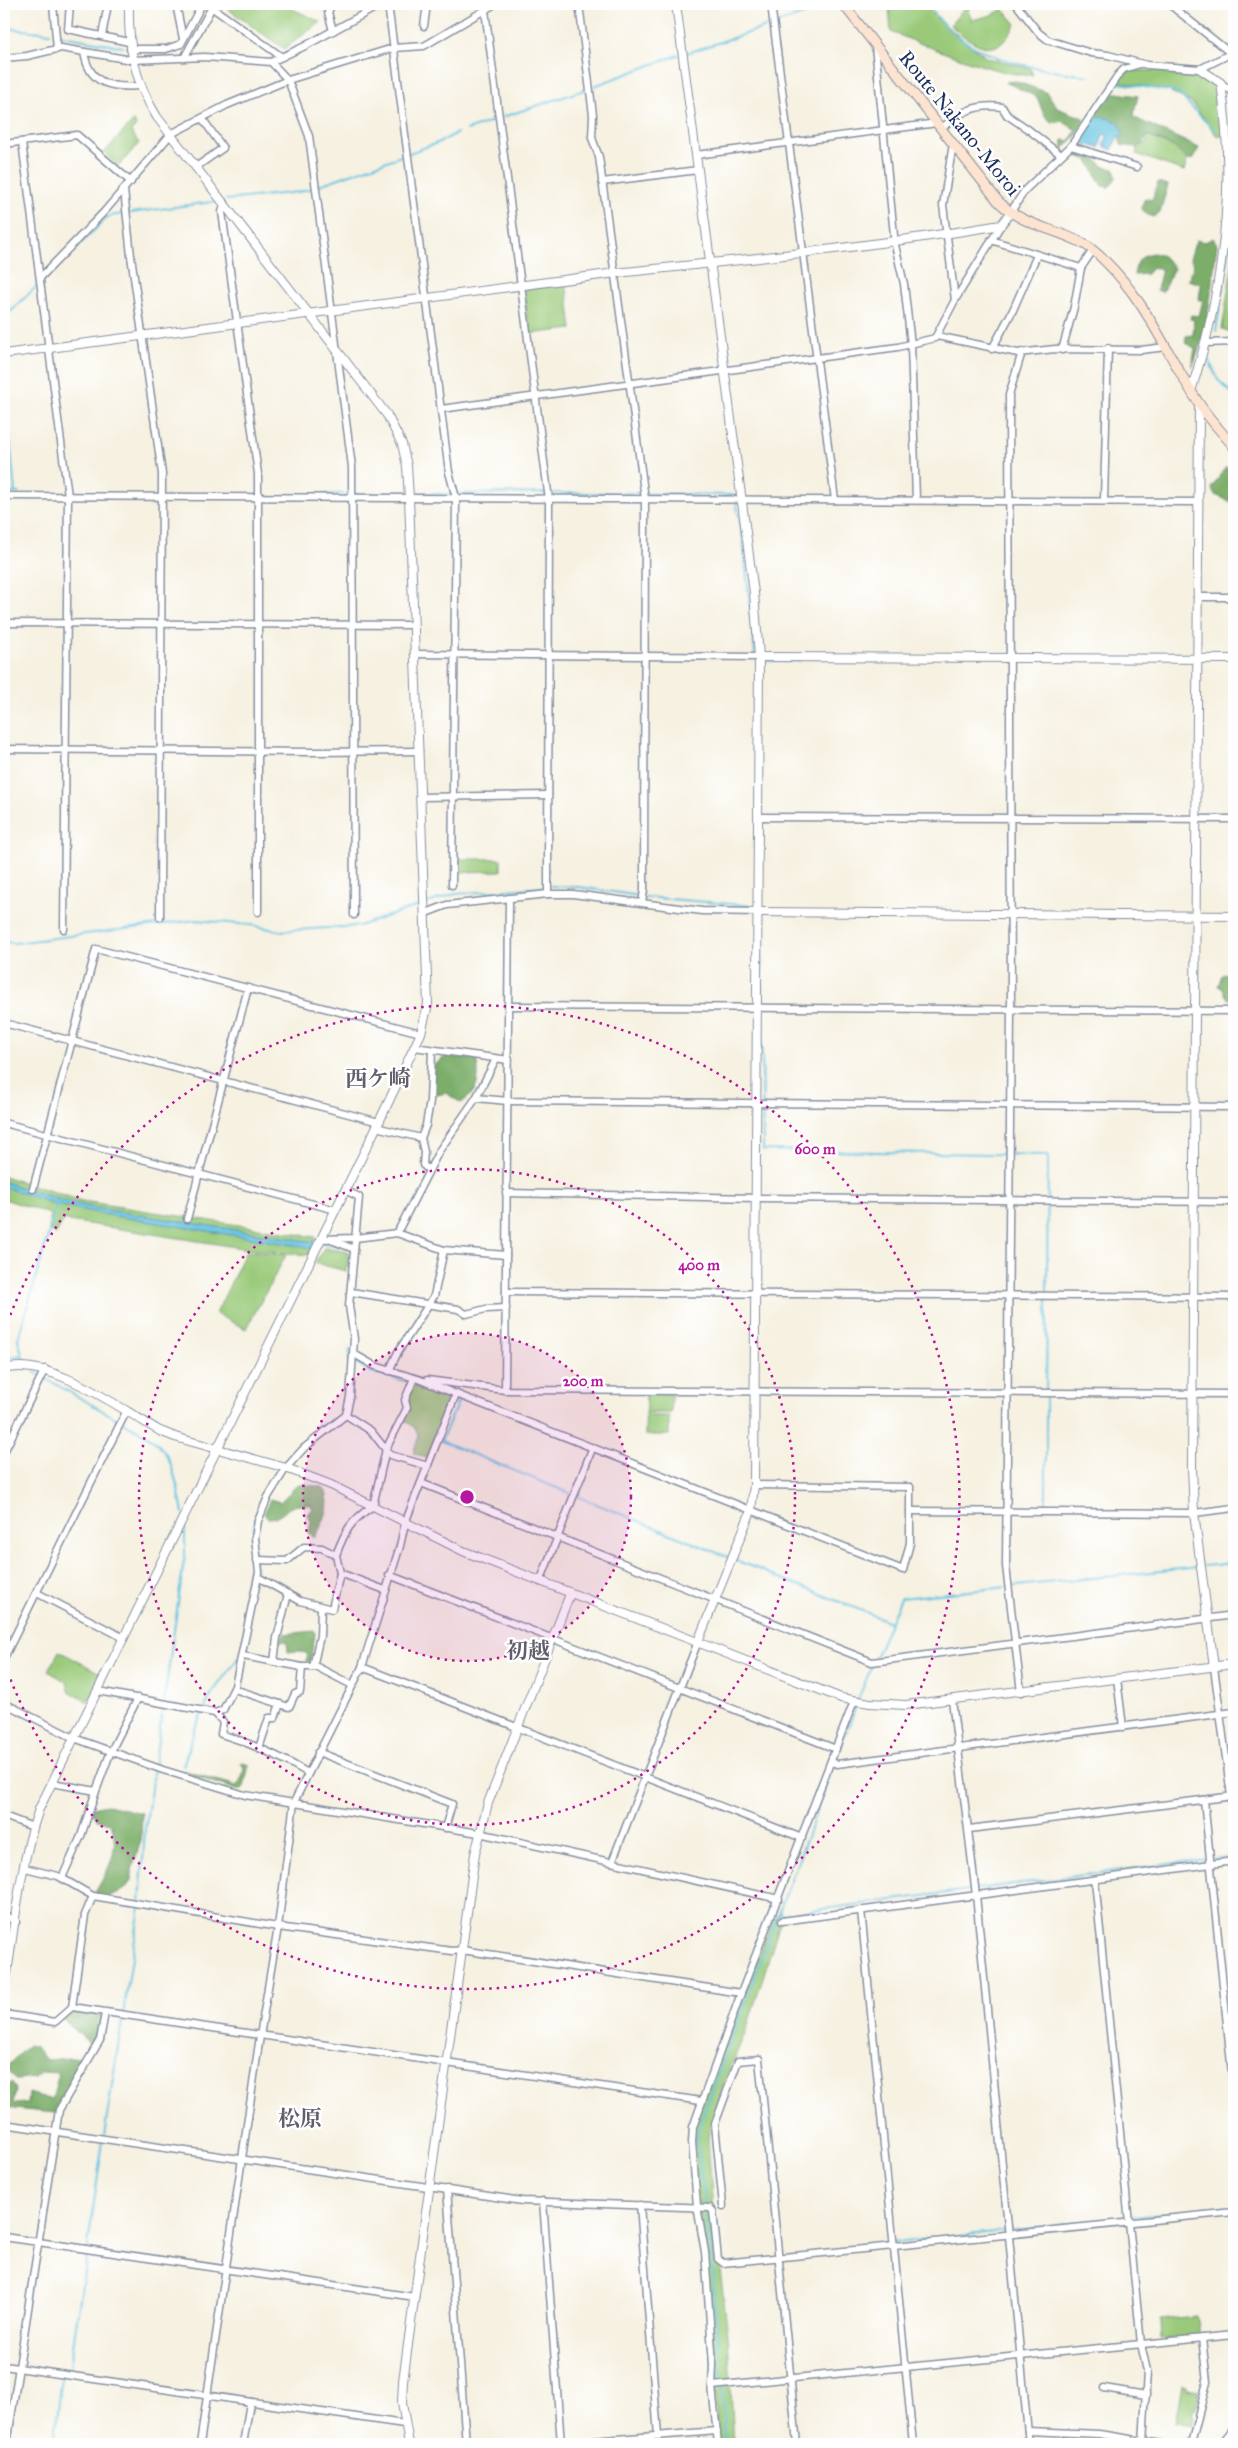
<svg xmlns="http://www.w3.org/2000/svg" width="1238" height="2448" font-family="'IM FELL Great Primer','Noto Serif JP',serif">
<rect width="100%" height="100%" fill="#fff"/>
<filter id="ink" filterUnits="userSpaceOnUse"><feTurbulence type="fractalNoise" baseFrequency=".02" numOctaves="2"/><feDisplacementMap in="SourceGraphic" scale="10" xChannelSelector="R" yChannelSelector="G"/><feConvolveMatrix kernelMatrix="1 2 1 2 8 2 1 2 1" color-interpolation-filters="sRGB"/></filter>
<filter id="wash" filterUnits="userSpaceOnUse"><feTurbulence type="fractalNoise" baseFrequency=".0096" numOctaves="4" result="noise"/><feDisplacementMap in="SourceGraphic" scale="20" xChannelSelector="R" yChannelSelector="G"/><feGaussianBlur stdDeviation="1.12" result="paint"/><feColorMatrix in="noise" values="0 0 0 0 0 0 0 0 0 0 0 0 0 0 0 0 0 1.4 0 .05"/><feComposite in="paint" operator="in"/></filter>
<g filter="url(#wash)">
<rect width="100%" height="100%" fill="#f6f1e1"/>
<!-- green -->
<g fill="#9aca79" stroke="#5a7c6c">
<polygon points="225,4 281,4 321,22 284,49 229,10"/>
<path d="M968 4H971L968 11 972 20 992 15 1003 9 1016 24C1012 30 1008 38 1002 43 985 56 962 35 950 25Z"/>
<path d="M889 7H927L935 17 987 58 1030 68 1033 75C1002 78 923 44 891 32Z"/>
<polygon points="1187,70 1204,75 1219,84 1223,136 1217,136 1192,103 1169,91 1116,81 1125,71"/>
<polygon points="134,120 136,126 131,132 139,143 118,167 104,153"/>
<polygon points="1146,135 1174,147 1187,160 1184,171 1136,154 1138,147 1147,142"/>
<polygon points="1234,255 1234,333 1222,329"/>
<polygon points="566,282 572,329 529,334 524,289"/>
<polygon points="457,859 501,859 501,871 457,872"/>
<polygon points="4,1176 82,1201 316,1237 308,1255 255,1250 63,1220 56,1234 49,1230 50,1214 4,1199"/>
<polygon points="324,1248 349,1252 346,1271 315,1263"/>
<polygon points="246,1251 286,1255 246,1329 216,1314"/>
<path d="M411 1385 450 1400 427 1458 413 1453 419 1436 414 1427 405 1420C410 1408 408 1398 411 1385Z"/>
<polygon points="646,1393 672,1394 671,1413 648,1413 648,1416 669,1416 669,1435 645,1435"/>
<polygon points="59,1651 102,1674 88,1702 69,1691 67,1682 48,1671"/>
<polygon points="780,1911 781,1920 747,2028 724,2083 708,2137 713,2211 728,2335 734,2444 718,2444 709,2305 698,2212 693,2127 723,2042 772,1922"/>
<polygon points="1196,2316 1199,2335 1161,2339 1160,2320"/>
<polygon points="1182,2385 1187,2386 1187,2389 1199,2391 1196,2408 1194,2408 1192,2415 1194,2416 1193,2426 1175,2423"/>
</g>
<!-- forest -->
<g fill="#7bae69" stroke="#4b6e64">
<path d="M1015 81 1046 92 1059 109 1084 118C1084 130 1070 142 1062 150L1063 140 1070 141 1076 130 1062 121 1052 123 1044 115 1037 97 1005 82Z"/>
<path d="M1109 92 1138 96 1133 117 1199 148 1193 159 1187 160 1174 147 1147 135C1141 151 1136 147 1121 145L1116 127 1093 119 1096 109Z"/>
<polygon points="1087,153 1105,167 1115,169 1116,178 1109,187 1102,186 1088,160 1070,154"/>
<polygon points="1158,182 1168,185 1160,212 1154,217 1146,214 1141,208 1145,198 1152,200"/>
<path d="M1213 238 1217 244C1211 287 1210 328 1192 367L1195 348 1185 343 1186 336 1193 335 1194 320 1190 319 1191 315 1199 316 1203 300H1199L1201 284 1188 280 1194 265 1190 259 1196 240 1205 242Z"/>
<path d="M1153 253 1163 256 1174 268 1162 292 1157 290 1162 269 1152 268 1147 274 1134 275C1136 263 1140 255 1153 253Z"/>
<polygon points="1226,467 1234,473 1234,503 1215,495 1212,488"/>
<polygon points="1234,971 1234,999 1228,999 1222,988 1218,986 1222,975"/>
<path d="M446 1056 477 1059C479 1080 480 1090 461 1103L446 1093 437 1095 434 1086 433 1066Z"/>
<path d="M302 1484 323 1487C334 1501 324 1524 314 1538L309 1533 311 1521 307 1514 313 1509 310 1504C305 1506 299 1504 294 1506 282 1510 285 1518 267 1518L264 1514 270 1499 280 1502 296 1486Z"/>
<polygon points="314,1631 315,1634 310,1664 305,1664 308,1654 299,1651 288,1652 287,1641 279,1642 284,1634"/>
<path d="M240 1762 249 1765 244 1787 240 1791 181 1772 185 1771 237 1786C241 1778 248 1771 240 1762Z"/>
<path d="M107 1805 142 1813 141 1840 132 1870V1880L124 1890 106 1898 93 1896C107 1872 121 1851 111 1823L97 1820 91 1808Z"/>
<polygon points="77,2008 105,2013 100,2040 89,2043 61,2017"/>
<polygon points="28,2045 36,2047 46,2060 81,2057 84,2065 55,2113 15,2109 6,2106 7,2088 12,2082 16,2090 13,2104 28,2103 29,2093 52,2100 59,2073 42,2072 35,2078 17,2080 5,2068"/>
</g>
<!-- water -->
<g fill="#63c3e1" stroke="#3f79a0">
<polygon points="1098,117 1111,119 1119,123 1124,138 1118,136 1112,150 1103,146 1107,137 1106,134 1103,135 1099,148 1077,142 1091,121"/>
<polygon points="4,1182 64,1201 95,1208 314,1242 312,1248 108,1215 57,1205 4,1187"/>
</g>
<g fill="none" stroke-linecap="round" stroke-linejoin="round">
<!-- stream -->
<g stroke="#63c3e1" stroke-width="2">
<path d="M929 4C958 58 1033 69 1089 76"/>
<polyline points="778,23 817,10"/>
<polyline points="4,28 50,33"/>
<polyline points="58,35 123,47"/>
<polyline points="687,53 769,26"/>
<polyline points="1118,83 1177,92 1215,131"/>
<polyline points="594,86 678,55"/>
<polyline points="503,117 587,89"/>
<polyline points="467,130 495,120"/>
<polyline points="317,186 440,142 457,133"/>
<polyline points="226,200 299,192 313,188"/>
<polyline points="41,281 109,216 219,201"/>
<polyline points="4,318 38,285"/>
<polyline points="1216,331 1228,257 1234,184"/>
<polyline points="1209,360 1218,380 1234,395"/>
<polyline points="4,377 15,493"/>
<polyline points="4,493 19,493"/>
<polyline points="551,493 641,493"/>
<polyline points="314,494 406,494"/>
<polyline points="411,494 546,493"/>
<polyline points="646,494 735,495 743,539 755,655"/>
<polyline points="762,661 799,661"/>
<polyline points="551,886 579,887 640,896"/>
<polyline points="645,897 755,906"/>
<polyline points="427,903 455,894 546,887"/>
<polyline points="761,919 763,1150 1048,1155 1047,1294"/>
<polyline points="4,942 15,943 196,920 251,925 280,931 359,926 421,905"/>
<polyline points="322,1243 340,1246"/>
<polyline points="4,1359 22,1355"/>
<polyline points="354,1361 370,1372 409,1382"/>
<polyline points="349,1362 350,1349"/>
<polyline points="27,1365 22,1355 18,1339 57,1205"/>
<polyline points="34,1372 119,1420"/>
<polyline points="414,1383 452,1397"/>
<polyline points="1046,1391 1047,1298"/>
<polyline points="456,1399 459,1400 441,1441 730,1558"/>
<polyline points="339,1417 345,1406"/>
<path d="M123 1422C137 1430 152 1437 162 1449 173 1460 180 1497 183 1513"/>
<polyline points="1046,1506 1046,1396"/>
<polyline points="735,1560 890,1622"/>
<polyline points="1204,1566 1234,1563"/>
<path d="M256 1571C248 1530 255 1501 282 1469"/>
<polyline points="874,1660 901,1598 1199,1567"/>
<polyline points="858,1700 872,1665"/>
<polyline points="164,1701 185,1553 185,1522"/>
<polyline points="835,1760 857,1704"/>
<polyline points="183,1766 195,1728 212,1693 238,1658"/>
<polyline points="1212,1859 1234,1856"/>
<polyline points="140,1902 145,1830 163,1706"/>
<polyline points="778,1915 1207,1859"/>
<polyline points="104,2136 140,1907"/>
<polyline points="705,2205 697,2141 702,2118 834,1765"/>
<polyline points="706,2210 711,2253 726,2444"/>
<polyline points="1131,2217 1234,2207"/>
<polyline points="865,2246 1126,2218"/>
<polyline points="69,2374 103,2141"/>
<polyline points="54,2444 62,2376"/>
</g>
</g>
</g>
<g filter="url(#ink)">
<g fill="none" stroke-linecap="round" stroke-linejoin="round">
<defs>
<g id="minor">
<polyline points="53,4 57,49"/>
<polyline points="70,4 68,29 129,42"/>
<polyline points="176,4 183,39"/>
<polyline points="207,4 282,57"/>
<polyline points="332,4 328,12 333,31"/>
<polyline points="388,4 449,472 456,498 452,885"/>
<polyline points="579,4 593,115 592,138 599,157 645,499 644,890 642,903"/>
<polyline points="771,4 835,500"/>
<polyline points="1016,4 1038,32 1048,40 1091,53 1108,55 1147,65 1200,69 1234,52"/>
<polyline points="1169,4 1234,56"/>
<polyline points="485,10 549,500 548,894"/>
<polyline points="424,26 427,4"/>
<polyline points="102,36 108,4"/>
<polyline points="875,46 895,245 904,284 911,345 916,499"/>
<polyline points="130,49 166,49 181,44 202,4"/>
<path d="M84 52C89 85 112 88 140 86"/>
<polyline points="4,58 27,56 61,48 132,60 205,57 271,62 305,46 382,4"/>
<polyline points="184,58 212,7"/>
<polyline points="271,62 288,80 309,136 352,467 354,915"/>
<polyline points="1221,83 1234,93"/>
<path d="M941 129C960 111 976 104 1002 107L1007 115 1029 130 1061 155"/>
<polyline points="22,142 68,496 64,929"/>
<polyline points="4,144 77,135 131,182"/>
<polyline points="953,144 943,205 955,300"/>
<polyline points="1071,146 1137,167"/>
<polyline points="696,155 937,123"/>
<polyline points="196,167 223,148 202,118"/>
<polyline points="602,182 698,170"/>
<polyline points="124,190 131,256 162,474 160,917"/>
<polyline points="225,203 222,212 258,474 258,912"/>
<polyline points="1010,213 1025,190 1071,146 1118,75 1124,69 1140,64"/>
<polyline points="991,240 1081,268"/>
<polyline points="40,278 104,212 171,134 227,105 288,80 393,48 424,46 495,4"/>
<polyline points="937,336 1018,353 1055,349 1141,350 1166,347"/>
<polyline points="1206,343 1234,342"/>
<polyline points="992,349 1013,310 1037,255"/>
<polyline points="1062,350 1074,307 1081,268 1093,250"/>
<polyline points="441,409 898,347 935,338 955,300 1001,225"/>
<polyline points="4,496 1198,502"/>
<polyline points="1104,500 1108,348"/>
<polyline points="1197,597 1234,597"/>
<polyline points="4,623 414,625"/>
<polyline points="414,654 759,657"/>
<polyline points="4,749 312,752 419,751"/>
<polyline points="421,797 548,795"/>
<polyline points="758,817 1234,819"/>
<polyline points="426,913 447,905 548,894 573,894 702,911 758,912"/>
<polyline points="509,1006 1234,1011"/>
<polyline points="4,1023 379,1122"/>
<polyline points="414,1047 509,1060"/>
<polyline points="476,1098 508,1101 1234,1107"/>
<polyline points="4,1123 336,1210"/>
<polyline points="376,1127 421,1138"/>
<polyline points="429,1170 423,1165 424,1152 421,1138 426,1125 430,1101 432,1051"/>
<polyline points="33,1189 96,949 421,1033"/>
<polyline points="506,1193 756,1198 1234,1202"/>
<polyline points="187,1219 248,988"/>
<polyline points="397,1233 439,1151 476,1098 496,1059"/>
<polyline points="321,1239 355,1238 397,1233 444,1250 506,1255"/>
<polyline points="334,1241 354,1249"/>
<polyline points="351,1292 458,1309 466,1314 486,1309 506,1308"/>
<polyline points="506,1292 1234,1297"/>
<polyline points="354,1354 375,1366 418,1379 903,1570 910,1543 910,1487 754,1485"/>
<polyline points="389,1371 398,1352 434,1296 444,1250"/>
<polyline points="427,1380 505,1390 1234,1394"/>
<polyline points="505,1390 509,898"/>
<polyline points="346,1415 371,1431 390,1455 428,1466"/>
<polyline points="4,1452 45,1369"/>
<polyline points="421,1483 872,1662 1234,1615"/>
<polyline points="910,1511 1194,1513 1234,1508"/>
<path d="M336 1555C345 1531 350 1521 373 1506L386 1449 407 1408 405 1400 414 1378"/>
<polyline points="257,1560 287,1561 304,1547 322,1548 336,1555 340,1573 385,1590"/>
<polyline points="389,1575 836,1749"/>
<polyline points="258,1577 300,1601 332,1609 340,1573"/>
<polyline points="540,1582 592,1449"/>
<polyline points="37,1593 124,1638"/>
<polyline points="243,1656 302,1667 317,1667 352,1685"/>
<polyline points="4,1658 126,1412"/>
<polyline points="274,1662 277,1638 288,1594"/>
<polyline points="313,1667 320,1636 321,1607"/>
<polyline points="362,1667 802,1838"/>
<polyline points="1214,1667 1231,1796"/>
<polyline points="1117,1679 1123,1727"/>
<polyline points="234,1689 289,1707 295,1694 300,1692 302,1667"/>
<polyline points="98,1691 215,1713 223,1710 235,1686 259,1572 255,1538 258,1521 268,1497 286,1468 304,1448 346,1415 350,1397 354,1339 349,1306 359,1197 345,1190"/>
<polyline points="1021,1692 1006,1566 1011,1011 1009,395 1022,352"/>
<polyline points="952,1700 976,1895 1029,2444"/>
<polyline points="4,1703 74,1738 163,1770 245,1795 479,1833 779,1899"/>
<path d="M215 1713 223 1722 221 1734C251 1743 281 1757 308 1773"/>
<polyline points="259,1748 269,1718 275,1718 280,1704"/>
<polyline points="318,1752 452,1804 445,1828"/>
<polyline points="831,1762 837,1764 1234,1712"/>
<polyline points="52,1783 96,1791 111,1751 138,1698"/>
<polyline points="1204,1800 1234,2093"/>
<polyline points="4,1816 33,1827"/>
<polyline points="969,1829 1234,1796"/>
<polyline points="612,1862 697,1644"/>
<polyline points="25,1868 58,1876 93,1896 278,1927 452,1951 462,1950 741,1993"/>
<polyline points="62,1878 81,1836 96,1791"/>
<polyline points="1095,1880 1141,2344 1147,2371 1143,2444"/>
<polyline points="861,1910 913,2444"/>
<polyline points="4,1915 16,1922"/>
<polyline points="782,1921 1234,1861"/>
<polyline points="72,2007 701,2101"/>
<polyline points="4,2014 55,2022 72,2007 85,1915 93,1896"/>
<polyline points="4,2124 522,2201 710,2208 713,2211 718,2259 723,2263 1234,2212"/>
<polyline points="447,2189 466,2444"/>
<polyline points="543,2201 561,2444"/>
<polyline points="640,2205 658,2436"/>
<polyline points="723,2206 715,2124 738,2061 759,2059 797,2444"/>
<polyline points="4,2237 415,2297"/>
<polyline points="4,2366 404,2424"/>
<polyline points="712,2386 1234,2335"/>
<polyline points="1104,2388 1146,2395"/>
<polyline points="1028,2431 1099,2434 1161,2444"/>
<polyline points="7,2444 59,2110 100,2040 105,2013"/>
<polyline points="200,2444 260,2036 278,1927 294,1802 362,1667 400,1546 405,1523 456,1394"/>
<polyline points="243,2444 250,2403"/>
<polyline points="555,2444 717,2431"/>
<polyline points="718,2444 712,2386 713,2365 705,2252 697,2206 692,2142 693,2127 741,1993 854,1701"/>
<polyline points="1014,2444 1029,2440"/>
<polyline points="1191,2444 1207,2382 1202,2338"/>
<polyline points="1221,2444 1234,2428"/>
</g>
<g id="tertiary">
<polyline points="676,4 754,593 759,657 754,1485 751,1511 697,1644"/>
<path d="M4 354 616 273C745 260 874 246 1001 225L1010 213"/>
<path d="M1191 391C1223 292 1236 186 1221 83L1200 69"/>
<polyline points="1199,404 1192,1467 1194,1513 1214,1667"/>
<polyline points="759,657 1234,659"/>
<polyline points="758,912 1234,916"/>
<path d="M4 1369C50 1356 119 1408 160 1431L175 1437 286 1468 331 1485 463 1551 841 1698 870 1703 906 1705 1234 1664"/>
<path d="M4 1992C14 1933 19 1866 39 1809L379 1122 421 1033 428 1004 409 498 407 466 402 444 387 415 157 117C134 80 128 46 129 4"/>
<polyline points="409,2444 402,2403 403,2381 475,1854 488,1803 570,1594"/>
</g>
<path id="secondary" d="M843 4 998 201C1024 227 1052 227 1082 243 1091 247 1099 255 1106 262 1147 302 1167 355 1198 402 1208 418 1222 432 1234 447"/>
</defs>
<!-- minor casing -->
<use href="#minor" stroke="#8890a0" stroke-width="9"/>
<!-- tertiary casing -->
<use href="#tertiary" stroke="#8890a0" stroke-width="10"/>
<!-- secondary casing -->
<use href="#secondary" stroke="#8890a0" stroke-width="11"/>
<!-- minor -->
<use href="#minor" stroke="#fff" stroke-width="6"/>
<!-- tertiary -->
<use href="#tertiary" stroke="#fff" stroke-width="8"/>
<!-- secondary -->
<use href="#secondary" stroke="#fde4d1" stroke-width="9"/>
</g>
</g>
<!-- distance rings -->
<circle cx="467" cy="1497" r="164" fill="#b5179e" fill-opacity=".12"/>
<g fill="none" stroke="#b5179e" stroke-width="2.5" stroke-dasharray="2.5 5">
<circle cx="467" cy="1497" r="164"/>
<circle cx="467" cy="1497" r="328"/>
<path d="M5 1329A492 492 0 1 1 5 1665"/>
</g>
<g text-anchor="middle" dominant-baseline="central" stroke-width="5" stroke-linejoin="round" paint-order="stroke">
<!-- street labels -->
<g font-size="20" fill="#1b2f5e" stroke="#fff">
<text transform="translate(960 123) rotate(51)">Route Nakano-Moroi</text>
</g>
<!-- quarter labels -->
<g font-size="22" font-weight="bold" fill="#615f6c" stroke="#fff">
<text x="378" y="1078">西ケ崎</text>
<text x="528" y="1650">初越</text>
<text x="300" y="2118">松原</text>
</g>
</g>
<circle cx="467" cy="1497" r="8" fill="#b5179e" stroke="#fff" stroke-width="2.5"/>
<g font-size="15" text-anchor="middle" font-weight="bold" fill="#b5179e" stroke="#fff" stroke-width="5" stroke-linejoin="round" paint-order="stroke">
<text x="815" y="1154">600 m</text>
<text x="699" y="1270">400 m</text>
<text x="583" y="1386">200 m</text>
</g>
<!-- margin -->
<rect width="1238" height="2448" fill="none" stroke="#fff" stroke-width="20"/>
</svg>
